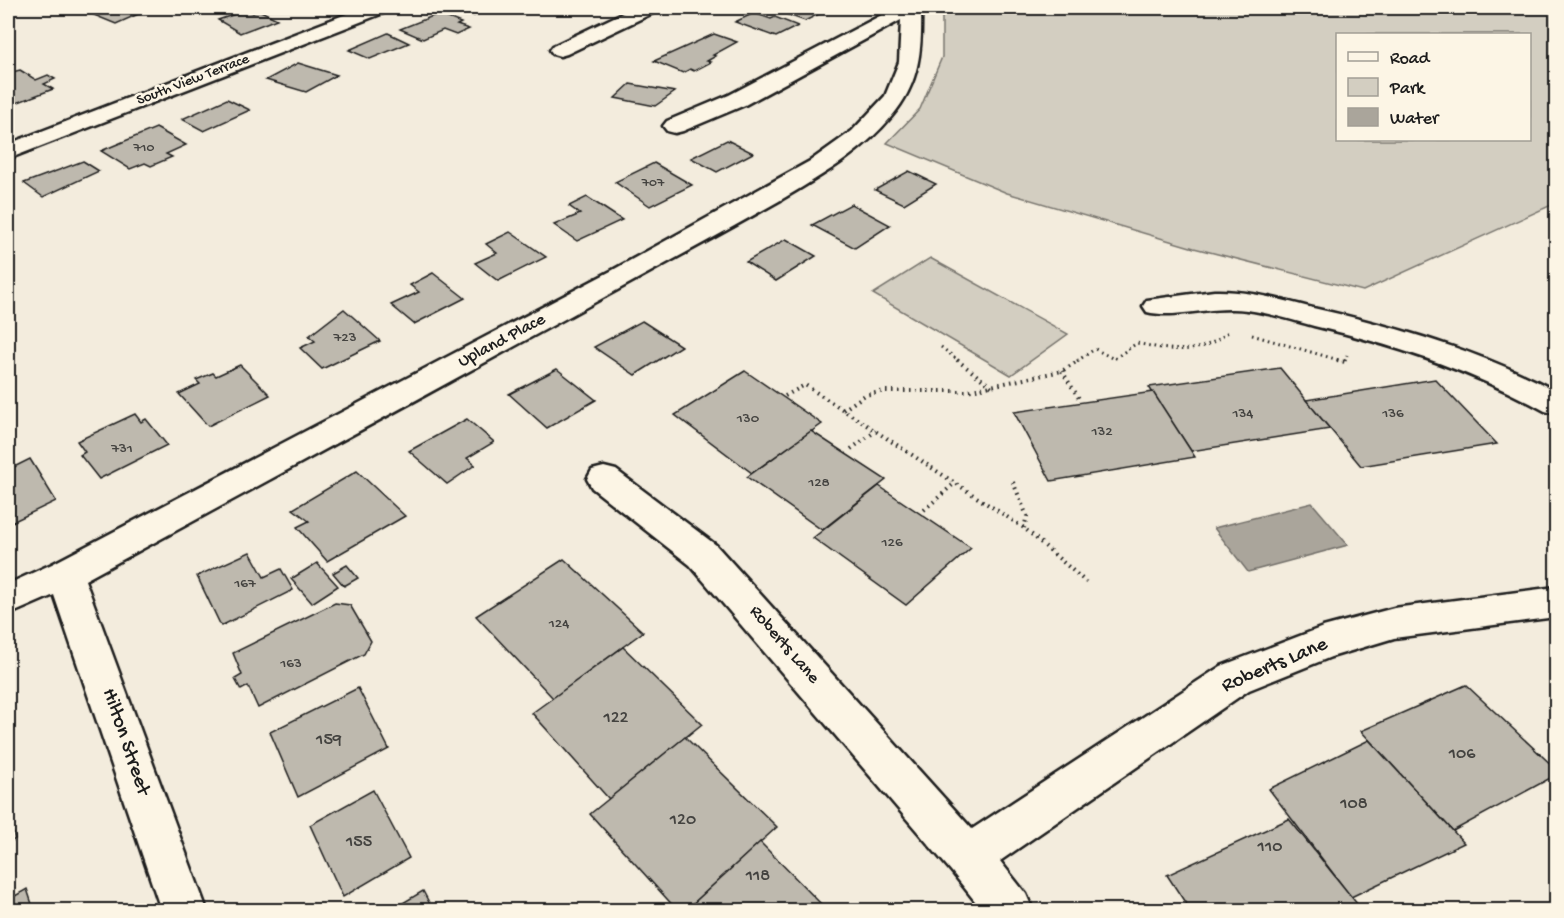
<svg xmlns="http://www.w3.org/2000/svg" width="1564" height="918" font-family="'Gochi Hand',sans-serif">
<rect width="100%" height="100%" fill="#f3ecdd"/>
<filter id="ink" filterUnits="userSpaceOnUse"><feTurbulence type="fractalNoise" baseFrequency=".0167" numOctaves="2"/><feDisplacementMap in="SourceGraphic" scale="12" xChannelSelector="R" yChannelSelector="G"/><feConvolveMatrix kernelMatrix="1 2 1 2 8 2 1 2 1" color-interpolation-filters="sRGB"/></filter>
<g filter="url(#ink)">
<!-- green -->
<g fill="#d3cec1" stroke="#78756e" stroke-width="1.5" fill-rule="evenodd">
<path d="M942 8H1556V203L1363 291 1194 248 1007 193 887 143 920 109 942 57ZM1338 34H1530V140H1338Z"/>
<polygon points="930,258 1068,334 1011,375 873,294"/>
</g>
<!-- water -->
<polygon fill="#aaa59b" stroke="#716e68" stroke-width="1.5" points="1312,503 1348,545 1248,572 1214,528"/>
<!-- building -->
<g fill="#beb9ae" stroke="#1c1c1c" stroke-width="1.5">
<polygon points="124,8 143,12 116,24 94,15 106,10 113,12"/>
<polygon points="453,8 514,8 502,14 491,9 474,16"/>
<polygon points="797,8 814,8 825,11 805,21 785,14"/>
<polygon points="247,10 253,13 259,10 277,19 240,33 218,20"/>
<polygon points="754,13 771,19 775,17 798,26 776,37 735,22"/>
<polygon points="438,14 461,23 457,25 469,29 456,35 443,30 423,39 400,29"/>
<polygon points="388,33 409,43 370,59 349,50"/>
<polygon points="714,34 737,42 713,55 716,56 707,61 711,62 694,71 690,69 683,73 654,61"/>
<polygon points="298,63 337,75 306,92 266,80"/>
<polygon points="20,70 36,80 48,75 55,79 44,84 53,89 8,106 8,73"/>
<polygon points="630,84 675,92 655,106 615,98"/>
<polygon points="227,99 250,110 204,131 182,119"/>
<polygon points="156,128 186,145 166,154 172,157 151,166 145,163 130,169 101,151"/>
<polygon points="727,140 753,153 717,172 691,158"/>
<polygon points="83,161 99,171 43,197 24,183"/>
<polygon points="654,163 692,185 650,206 615,182"/>
<polygon points="909,171 936,184 904,204 875,190"/>
<polygon points="587,197 622,220 577,241 554,225 580,214 569,206"/>
<polygon points="851,204 890,225 855,248 812,225"/>
<polygon points="510,232 546,257 498,281 475,263 497,253 486,244"/>
<polygon points="786,239 816,256 776,281 746,262"/>
<polygon points="433,273 465,298 414,324 391,305 419,292 410,285"/>
<polygon points="344,309 380,341 322,369 300,348 315,341 309,336"/>
<polygon points="642,321 681,346 635,375 594,347"/>
<polygon points="240,365 270,395 208,426 179,394 200,384 196,380 213,373 216,376"/>
<polygon points="1280,368 1330,429 1191,451 1149,387"/>
<polygon points="557,369 596,400 547,428 509,394"/>
<polygon points="745,371 822,424 752,473 675,415"/>
<polygon points="1435,379 1497,444 1361,466 1306,400"/>
<polygon points="1153,392 1195,457 1051,481 1014,412"/>
<polygon points="135,414 141,422 146,419 167,445 99,479 80,455 85,452 77,441"/>
<polygon points="467,419 494,442 467,458 475,465 447,484 409,451"/>
<polygon points="811,431 886,480 822,530 747,477"/>
<polygon points="30,459 56,501 8,524 8,470"/>
<polygon points="357,471 405,516 327,561 297,527 309,521 293,509"/>
<polygon points="879,486 971,548 906,605 813,538"/>
<polygon points="250,552 264,577 281,569 293,590 221,626 197,576"/>
<polygon points="564,559 643,632 553,698 476,616"/>
<polygon points="317,563 338,586 312,603 291,579"/>
<polygon points="347,565 358,578 344,586 333,573"/>
<polygon points="335,603 350,605 371,641 364,654 258,708 248,686 241,690 235,679 242,675 233,653"/>
<polygon points="623,647 702,724 609,799 532,713"/>
<polygon points="1466,685 1556,769 1556,775 1453,831 1361,731"/>
<polygon points="358,688 389,749 298,797 270,732"/>
<polygon points="685,737 777,827 686,910 677,910 590,814"/>
<polygon points="1369,740 1464,843 1351,897 1269,789"/>
<polygon points="373,790 409,858 343,897 310,825"/>
<polygon points="8,810 15,839 8,844"/>
<polygon points="1289,819 1362,910 1190,910 1167,875"/>
<polygon points="760,842 827,910 686,910"/>
<polygon points="27,889 34,910 8,910 8,900"/>
<polygon points="423,891 433,910 391,910"/>
</g>
<g fill="none" stroke-linecap="round" stroke-linejoin="round">
<defs>
<g id="minor">
<polygon points="362,8 389,8 386,12 8,159 8,144"/>
<polygon points="633,8 658,8 655,12 567,54 560,56 553,54 550,50 553,46"/>
<path d="M895 8H921C922 49 920 83 892 116 862 153 819 177 779 201 733 227 687 252 641 277 456 379 271 479 85 580L207 910H161L54 595 8 615V584L52 564 611 271 810 161 852 131 885 96 899 62 901 20 745 105 683 131 675 133 667 131 663 126 667 121 729 95Z"/>
<path d="M1214 291C1249 290 1280 300 1313 308 1397 327 1480 351 1556 391V414L1545 411C1472 371 1395 345 1314 326 1292 320 1270 313 1247 310 1215 305 1174 319 1147 312L1143 306 1147 300Z"/>
<polygon points="604,467 616,470 716,545 972,829 1221,666 1323,627 1394,608 1556,587 1556,617 1394,638 1331,657 1249,690 1000,861 1026,894 1033,910 982,910 952,872 690,565 592,488 587,479 592,470"/>
</g>
</defs>
<!-- minor casing -->
<use href="#minor" stroke="#1c1c1c" stroke-width="5"/>
<!-- path-far1 -->
<g stroke="#1c1c1c" stroke-width="3" stroke-dasharray="1.5 4" stroke-linecap="butt">
<polyline points="1252,335 1342,361"/>
<polyline points="941,347 959,361"/>
<path d="M1077 361 1095 349 1114 359 1137 343C1170 351 1201 356 1228 332"/>
<polyline points="1345,361 1347,355"/>
</g>
<!-- path -->
<g stroke="#1c1c1c" stroke-width="4" stroke-dasharray="1.5 4.5" stroke-linecap="butt">
<polyline points="957,360 992,387"/>
<polyline points="1337,360 1345,362 1346,360"/>
<polyline points="1062,371 1080,400"/>
<polyline points="785,396 805,385 1024,528 1086,582"/>
<polyline points="843,410 865,395 885,391 967,391 1062,371 1079,360"/>
<polyline points="851,449 876,431"/>
<polyline points="1013,482 1027,516 1024,528"/>
<polyline points="924,510 955,483"/>
</g>
<!-- minor -->
<use href="#minor" fill="#fcf5e5" fill-rule="evenodd"/>
</g>
</g>
<g text-anchor="middle" dominant-baseline="central" stroke-width="5" stroke-linejoin="round" paint-order="stroke">
<!-- far-number labels -->
<g font-size="14" fill="#444340">
<text x="144" y="148">710</text>
<text x="653" y="183">707</text>
</g>
<!-- far-street labels -->
<g font-size="15" fill="#1c1c1c" stroke="#fcf5e5">
<text transform="translate(193 80) rotate(-21)">South View Terrace</text>
</g>
<!-- number labels -->
<g font-size="15" fill="#444340">
<text x="345" y="338">723</text>
<text x="1243" y="414">134</text>
<text x="1393" y="414">136</text>
<text x="748" y="419">130</text>
<text x="1102" y="432">132</text>
<text x="122" y="449">731</text>
<text x="819" y="483">128</text>
<text x="892" y="543">126</text>
<text x="245" y="584">167</text>
<text x="559" y="624">124</text>
<text x="291" y="664">163</text>
</g>
<!-- street labels -->
<g font-size="18" fill="#1c1c1c" stroke="#fcf5e5">
<text transform="translate(502 341) rotate(-28)">Upland Place</text>
<text transform="translate(784 645) rotate(49)">Roberts Lane</text>
</g>
<!-- near-number labels -->
<g font-size="18" fill="#444340">
<text x="616" y="718">122</text>
<text x="329" y="740">159</text>
<text x="1462" y="754">106</text>
<text x="1354" y="804">108</text>
<text x="683" y="820">120</text>
<text x="359" y="842">155</text>
<text x="1270" y="847">110</text>
<text x="758" y="876">118</text>
</g>
<!-- near-street labels -->
<g font-size="21" fill="#1c1c1c" stroke="#fcf5e5">
<text transform="translate(1275 666) rotate(-23)">Roberts Lane</text>
<text transform="translate(125 742) rotate(71)">Hilton Street</text>
</g>
</g>
<!-- margin -->
<rect width="1564" height="918" fill="none" stroke="#fcf5e5" stroke-width="30"/>
<rect x="15" y="15" width="1534" height="888" fill="none" stroke="#1c1c1c" stroke-width="2" filter="url(#ink)"/>
<!-- legend -->
<rect x="1336" y="33" width="195" height="108" fill="#fcf5e5" stroke="#a29e95" stroke-width="1.5"/>
<rect x="1348" y="52" width="30" height="9" fill="#fcf5e5" stroke="#a29e95" stroke-width="1.5"/>
<text x="1390" y="63" font-size="18" fill="#1c1c1c">Road</text>
<rect x="1348" y="78" width="30" height="18" fill="#d3cec1" stroke="#a29e95" stroke-width="1.5"/>
<text x="1390" y="93" font-size="18" fill="#1c1c1c">Park</text>
<rect x="1348" y="108" width="30" height="18" fill="#aaa59b" stroke="#a29e95" stroke-width="1.5"/>
<text x="1390" y="123" font-size="18" fill="#1c1c1c">Water</text>
</svg>
